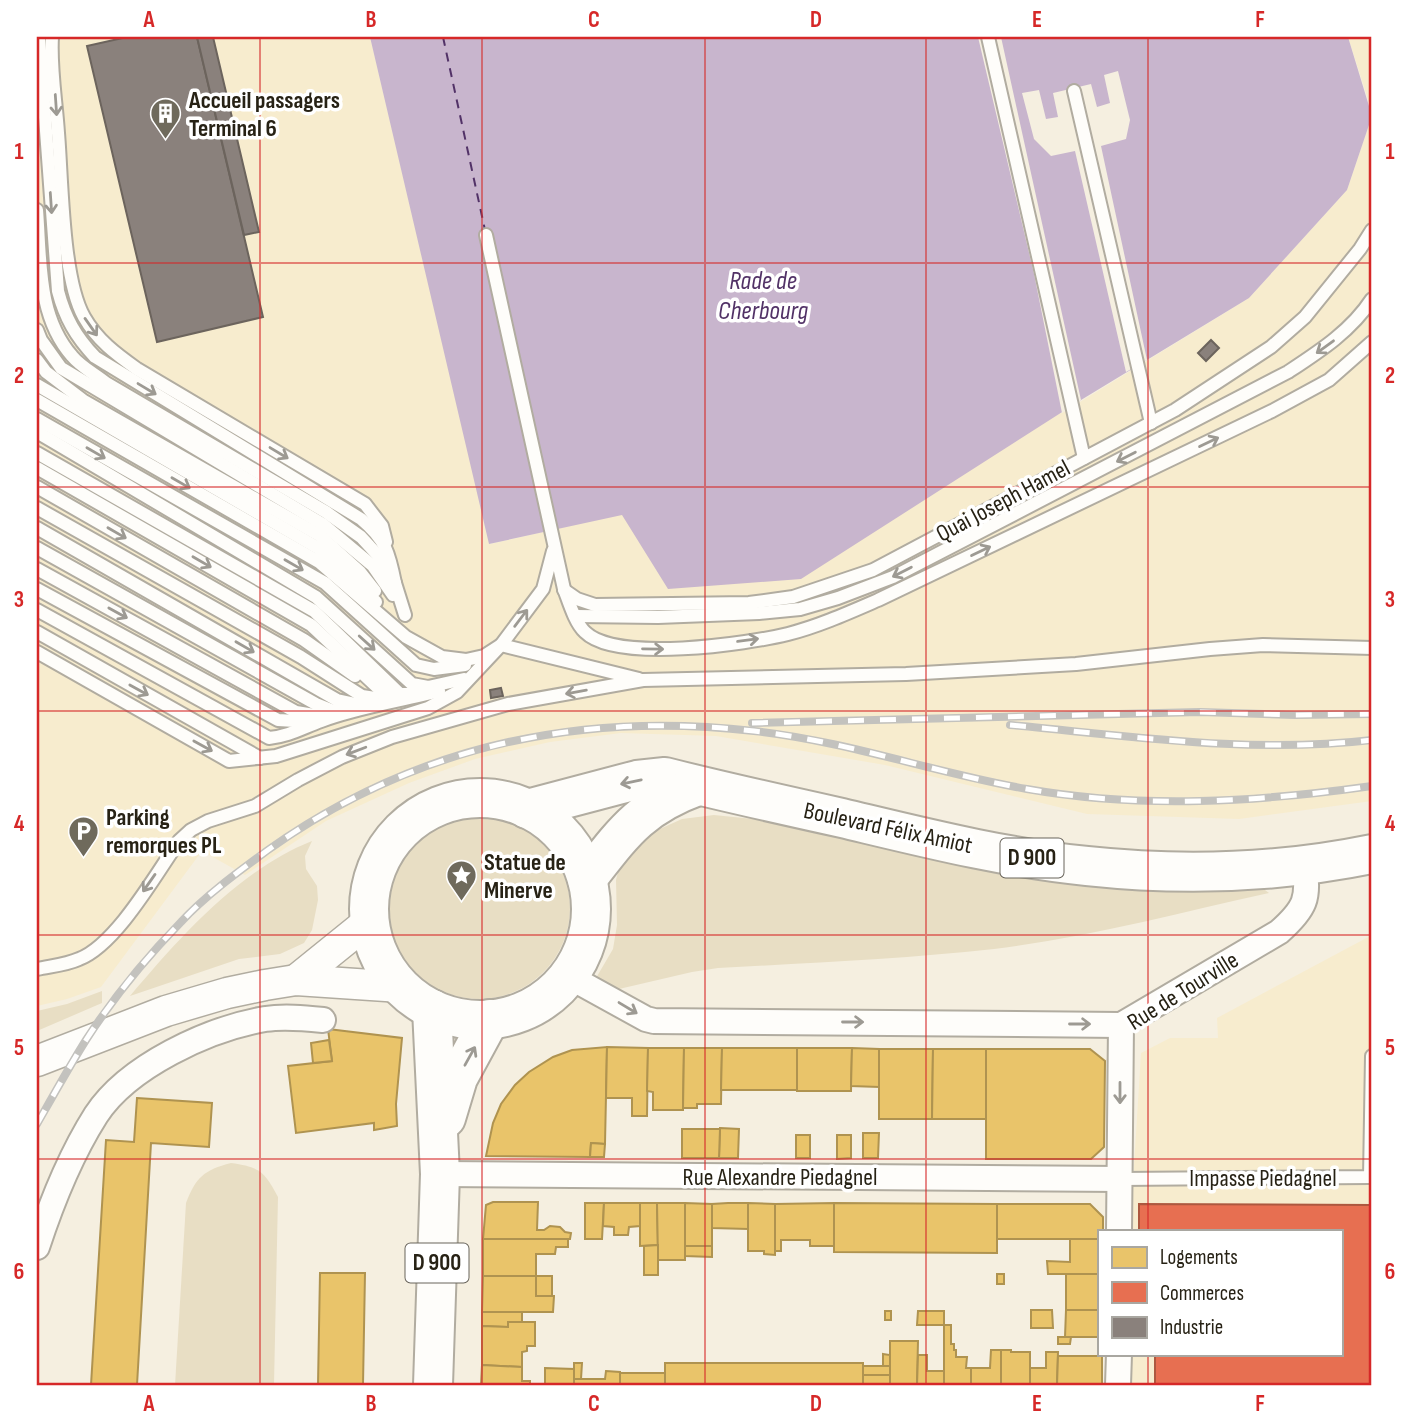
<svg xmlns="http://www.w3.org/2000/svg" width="1409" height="1422" font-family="'Sofia Sans Condensed',sans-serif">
<rect width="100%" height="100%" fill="#f5efe0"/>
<!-- built -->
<g fill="#f7ecce">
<polygon points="37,37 370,37 490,544 1062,413 1249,298 1347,190 1372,116 1372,801 1239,819 1087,814 885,765 716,736 621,733 550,742 475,759 409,783 326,821 245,875 202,851 101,987 67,999 37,1006"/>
<polygon points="1348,37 1372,37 1372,112"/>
<polygon points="1372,935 1372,1385 1121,1385 1123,1354 1341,1354 1341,1231 1130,1231 1141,1053 1170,1038 1218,1038 1217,1018"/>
</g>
<!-- green -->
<g fill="#e8dec4">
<path d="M714 815 763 820 1049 881 1261 887 1269 893C1178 913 1086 938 994 949 902 959 810 963 718 968L692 972 619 989 596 978 613 949 617 925 616 880 620 864 651 833 682 819Z"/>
<circle cx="479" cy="908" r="91"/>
<path d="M312 841 305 856 306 869 317 886 318 900 312 930 304 943 280 954 239 959 130 996C180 937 239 870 312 841Z"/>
<polygon points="102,991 102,1003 37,1031 37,1011 67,1004"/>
<path d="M231 1163C260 1167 265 1172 278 1197L274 1385H175L186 1203C196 1177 204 1170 231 1163Z"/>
</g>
<!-- water -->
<polygon fill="#c8b5cd" points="370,37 1348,37 1372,116 1347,190 1249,298 1081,400 801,579 668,589 622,515 489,544"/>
<!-- pier -->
<g fill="#f5efe0">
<polygon points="978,37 1001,37 1081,400 1062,413 1034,274"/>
<polygon points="1118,71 1130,120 1126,139 1101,146 1147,360 1126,372 1075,151 1051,156 1034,139 1022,93 1039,90 1046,119 1058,117 1053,93 1091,84 1097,107 1110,103 1104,75"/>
</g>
<!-- homes -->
<g fill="#e9c46a" stroke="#af9350" stroke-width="2">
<polygon points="328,1029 402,1038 396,1104 397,1126 374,1130 374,1123 296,1133 288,1066 332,1061"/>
<polygon points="329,1040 332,1061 313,1063 311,1043"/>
<polygon points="607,1047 605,1144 591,1143 590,1157 486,1156 493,1123 501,1104 515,1085 529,1072 553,1057 572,1050"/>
<polygon points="607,1047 648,1048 647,1116 632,1116 632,1098 606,1098"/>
<polygon points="648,1048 684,1048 683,1110 653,1110 653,1092 647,1091"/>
<polygon points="684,1048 722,1048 721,1104 697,1104 697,1108 683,1108"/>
<polygon points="722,1048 797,1048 797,1090 721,1090"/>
<polygon points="797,1048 852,1048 851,1091 797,1091"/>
<polygon points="852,1048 879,1049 879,1087 851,1086"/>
<polygon points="879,1049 933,1049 932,1119 879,1119"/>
<polygon points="933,1049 986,1049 986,1119 932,1119"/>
<polygon points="986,1049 1090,1049 1105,1061 1104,1147 1091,1159 986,1159"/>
<polygon points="137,1098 212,1103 209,1147 151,1143 137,1385 91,1385 106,1140 134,1142"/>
<polygon points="720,1128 739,1129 738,1158 719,1158"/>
<polygon points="682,1129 720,1129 719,1158 682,1158"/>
<polygon points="863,1133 879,1133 878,1158 863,1158"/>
<rect x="796" y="1135" width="14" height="23"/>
<polygon points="837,1135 851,1135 851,1158 837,1159"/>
<polygon points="591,1143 605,1144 604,1157 590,1157"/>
<polygon points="538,1202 537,1230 544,1230 550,1226 560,1227 565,1232 571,1233 570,1239 483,1239 486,1205 493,1202"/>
<polygon points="585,1203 604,1203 602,1239 585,1239"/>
<polygon points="604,1203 640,1203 640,1226 629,1227 628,1235 614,1235 614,1227 603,1226"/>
<polygon points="640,1203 657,1203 658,1245 640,1246"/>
<polygon points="657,1203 685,1203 685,1260 658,1260"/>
<polygon points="685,1203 712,1204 712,1246 685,1246"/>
<polygon points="728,1203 748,1203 748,1229 712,1228 712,1204"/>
<polygon points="748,1203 775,1204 775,1255 764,1254 764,1251 748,1251"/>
<polygon points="834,1203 834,1246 810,1246 810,1240 781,1240 781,1251 775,1251 775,1204"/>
<polygon points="834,1203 997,1204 997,1253 834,1252"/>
<polygon points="997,1204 1090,1204 1103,1217 1103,1231 1099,1231 1099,1239 997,1239"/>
<polygon points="483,1239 568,1239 568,1247 556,1247 555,1254 536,1254 536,1276 483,1276"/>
<polygon points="1070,1239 1099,1239 1099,1274 1048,1274 1047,1261 1070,1262"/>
<polygon points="658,1245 658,1275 644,1275 644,1246"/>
<polygon points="685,1246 712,1246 712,1257 685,1256"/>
<polygon points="320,1273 365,1273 363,1385 318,1385"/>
<rect x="997" y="1274" width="7" height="10"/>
<rect x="1066" y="1274" width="33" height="36"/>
<polygon points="483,1276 536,1276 536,1296 554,1296 553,1312 482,1312"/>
<rect x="536" y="1276" width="16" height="20"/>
<polygon points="1031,1310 1052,1310 1053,1328 1031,1328"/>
<polygon points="1066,1310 1099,1310 1099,1337 1065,1337"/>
<rect x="885" y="1311" width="6" height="9"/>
<polygon points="918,1311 944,1311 944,1325 917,1325"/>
<polygon points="482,1312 522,1312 522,1322 508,1322 508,1327 482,1326"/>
<polygon points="508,1322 535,1322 535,1346 527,1346 527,1351 522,1352 522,1367 482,1365 482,1326 508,1327"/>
<polygon points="944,1325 951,1325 951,1344 954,1344 954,1350 956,1350 956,1357 967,1357 966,1368 971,1368 971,1385 944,1385"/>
<polygon points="1058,1337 1071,1337 1070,1344 1058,1344"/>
<polygon points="890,1341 918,1341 917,1385 890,1385"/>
<polygon points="991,1350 1001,1350 1001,1385 971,1385 971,1368 990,1368"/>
<polygon points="1001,1350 1011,1350 1011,1352 1030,1352 1030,1385 1001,1385"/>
<polygon points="1046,1352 1058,1352 1057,1385 1030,1385 1030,1368 1046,1368"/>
<polygon points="883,1354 890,1355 890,1366 883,1366"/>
<polygon points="918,1355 927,1355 927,1371 944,1371 944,1385 917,1385"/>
<polygon points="1058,1356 1102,1356 1102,1385 1057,1385"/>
<polygon points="574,1363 582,1363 581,1379 574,1379"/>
<rect x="665" y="1363" width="198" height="22"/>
<polygon points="482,1365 522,1367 522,1381 530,1381 530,1385 481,1385"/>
<rect x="863" y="1366" width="27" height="9"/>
<polygon points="545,1368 574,1369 574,1385 545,1385"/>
<polygon points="606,1371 620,1372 620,1385 574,1385 574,1379 605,1379"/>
<rect x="620" y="1373" width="45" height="12"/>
<rect x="863" y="1375" width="27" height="10"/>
</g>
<!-- shops -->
<polygon fill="#e76f51" stroke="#ad583f" stroke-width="2" points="1139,1204 1372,1205 1372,1385 1155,1385 1155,1354 1341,1354 1341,1231 1139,1231"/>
<!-- industry -->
<g fill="#8a817c" stroke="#6c645d" stroke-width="2">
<polygon points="127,37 197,37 263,317 157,342 87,46"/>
<polygon points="197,37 213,37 259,232 244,235"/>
<polygon points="1211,340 1219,348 1206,361 1198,353"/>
<polygon points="501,688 503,696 491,698 490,690"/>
</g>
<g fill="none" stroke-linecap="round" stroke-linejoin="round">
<!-- ferry -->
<polyline stroke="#523267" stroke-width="2" stroke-dasharray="9 7" stroke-linecap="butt" points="443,37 485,230"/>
<defs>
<g id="service">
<path d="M39 37 58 291C65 318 76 337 95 357L361 519C386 540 389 553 395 583"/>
<path d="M52 37C50 68 56 101 58 133 62 180 62 278 84 317 97 340 116 354 137 369L365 504 382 526 386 542"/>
<polyline points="988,37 1084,458"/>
<polyline points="1074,91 1151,423"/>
<path d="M37 210C41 260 37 316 72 356 81 367 95 374 106 383L326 512 361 537 384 562 395 583 405 615"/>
<path d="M486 235 564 589C569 602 575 623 585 632 616 663 747 644 788 634 819 626 848 613 878 600L1272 411 1329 380 1372 342"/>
<polyline points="37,330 41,340 61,368 324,525 373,566 393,595"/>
<polyline points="37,360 46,372 84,401 319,535 360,572 375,591"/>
<polyline points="37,385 318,548 376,602"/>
<polyline points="37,400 319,562 406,637 442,657 466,660 484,656 501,645 639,679"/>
<polyline points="37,419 325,583 416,665 434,669 465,665"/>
<polyline points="37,432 316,597 412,684 428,687 464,679"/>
<polyline points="37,453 314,611 400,694 413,694"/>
<polyline points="37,468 311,625 391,700"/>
<polyline points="37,487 304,640 355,676"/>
<polyline points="37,508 301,657 362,696 388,700"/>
<polyline points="37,528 337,700 365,706"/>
<polyline points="37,548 316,704 331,710 347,711"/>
<polyline points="37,569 296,712 326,717"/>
<polyline points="37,589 278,720 313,722"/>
<polyline points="564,590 577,599 595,605 749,603 793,597 873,570 1175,410 1271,347 1305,317 1360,249 1372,230"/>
<path d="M37 610 269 738C289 736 302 728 321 721 358 707 401 701 439 691"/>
<path d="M576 616 658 617 759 613 800 609 838 598 893 577 1288 372C1320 351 1351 331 1372 299"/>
<polyline points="37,632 260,758"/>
<polyline points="37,652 229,761 276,756 428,708 457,692 501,645 543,589 553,551"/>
<path d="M37 969C50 966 66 965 79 959 116 945 156 874 179 841L191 830 208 821 255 806 298 780 342 757 392 737 508 704 643 680 906 674 1076 664 1210 649 1263 645 1372 648"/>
<polyline points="1120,1179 1370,1177 1372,1056"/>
</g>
<g id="minor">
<polyline points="568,976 646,1019 654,1021 1121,1025"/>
<path d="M1121 1025 1279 932C1305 909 1310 898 1304 865"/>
<polyline points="440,1174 1120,1179"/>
<polyline points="1119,1231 1121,1025"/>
<path d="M37 1247C52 1201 70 1156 96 1115 128 1066 208 1029 265 1019 284 1016 304 1018 323 1020"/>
<polyline points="1118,1385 1119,1354"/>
</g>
<g id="tertiary">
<polyline points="296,980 369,921"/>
<polyline points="37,1061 166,1011 227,993 265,985 296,980 401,987"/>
</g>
<g id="primary">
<circle cx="480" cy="909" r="111"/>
<path d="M527 809 637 780 665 777C724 792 783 805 842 818 922 837 1004 858 1087 866 1181 876 1279 873 1372 854"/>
<path d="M587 879C623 833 640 807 698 786"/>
<polyline points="432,1009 440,1174 433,1385"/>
<polyline points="446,1118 458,1078 490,1019"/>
</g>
</defs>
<!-- service casing -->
<use href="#service" stroke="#b1aca0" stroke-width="16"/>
<!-- minor casing -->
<use href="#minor" stroke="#b1aca0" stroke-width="28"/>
<!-- tertiary casing -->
<use href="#tertiary" stroke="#b1aca0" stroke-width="33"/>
<!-- primary casing -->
<use href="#primary" stroke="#b1aca0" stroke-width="42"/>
<!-- service -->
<use href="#service" stroke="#fefdfa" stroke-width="12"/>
<!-- minor -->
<use href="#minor" stroke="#fefdfa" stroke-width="24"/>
<!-- tertiary -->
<use href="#tertiary" stroke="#fefdfa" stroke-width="30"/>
<!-- primary -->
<use href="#primary" stroke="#fefdfa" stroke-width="38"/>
<defs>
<g id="rail">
<polyline points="752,723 1200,712 1295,715 1372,714"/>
<path d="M1010 725C1131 736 1251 754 1372 740"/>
<path d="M37 1124C53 1096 69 1067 86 1040 113 998 146 958 181 922 206 895 238 872 268 850 413 747 578 711 754 731 847 741 935 773 1027 789 1141 809 1258 802 1372 786"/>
</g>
</defs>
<!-- rail casing -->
<use href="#rail" stroke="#c3c2be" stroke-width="8"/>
<!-- rail -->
<use href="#rail" stroke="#fff" stroke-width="5" stroke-dasharray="16" stroke-linecap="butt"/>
</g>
<!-- one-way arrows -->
<defs><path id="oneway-shaft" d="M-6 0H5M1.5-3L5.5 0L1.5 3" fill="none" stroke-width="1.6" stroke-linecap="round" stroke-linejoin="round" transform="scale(1.75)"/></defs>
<g stroke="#9d9a93">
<use href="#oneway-shaft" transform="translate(56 105) rotate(86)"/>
<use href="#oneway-shaft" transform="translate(51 203) rotate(86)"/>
<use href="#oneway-shaft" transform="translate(91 327) rotate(55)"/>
<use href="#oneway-shaft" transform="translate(1325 347) rotate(144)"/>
<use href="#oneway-shaft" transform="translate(147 389) rotate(31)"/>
<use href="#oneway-shaft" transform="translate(1209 442) rotate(-26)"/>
<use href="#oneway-shaft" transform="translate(96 453) rotate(30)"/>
<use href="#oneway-shaft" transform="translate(279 453) rotate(31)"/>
<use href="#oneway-shaft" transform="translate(1126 457) rotate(153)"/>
<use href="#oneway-shaft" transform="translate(181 483) rotate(30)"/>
<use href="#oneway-shaft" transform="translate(117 533) rotate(30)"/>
<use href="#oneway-shaft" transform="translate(981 551) rotate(-26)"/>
<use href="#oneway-shaft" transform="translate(202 562) rotate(30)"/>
<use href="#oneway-shaft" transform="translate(294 565) rotate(30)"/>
<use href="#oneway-shaft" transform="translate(902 572) rotate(153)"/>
<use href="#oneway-shaft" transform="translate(118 613) rotate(29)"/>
<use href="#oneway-shaft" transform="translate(521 618) rotate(-53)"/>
<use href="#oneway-shaft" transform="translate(748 640) rotate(-8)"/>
<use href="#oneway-shaft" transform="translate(367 643) rotate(42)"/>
<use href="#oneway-shaft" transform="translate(245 647) rotate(30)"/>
<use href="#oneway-shaft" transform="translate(653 649) rotate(1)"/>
<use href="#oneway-shaft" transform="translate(139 690) rotate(29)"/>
<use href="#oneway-shaft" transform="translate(576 692) rotate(170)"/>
<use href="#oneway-shaft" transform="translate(203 746) rotate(29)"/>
<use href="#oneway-shaft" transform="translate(356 751) rotate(159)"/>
<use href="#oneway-shaft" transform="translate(631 782) rotate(168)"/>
<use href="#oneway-shaft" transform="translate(149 883) rotate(125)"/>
<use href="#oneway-shaft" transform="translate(628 1008) rotate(31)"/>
<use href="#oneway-shaft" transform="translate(853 1022)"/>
<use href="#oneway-shaft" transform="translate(1080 1024)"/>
<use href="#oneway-shaft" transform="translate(470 1056) rotate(-61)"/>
<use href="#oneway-shaft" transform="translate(1120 1093) rotate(90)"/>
</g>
<!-- grid -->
<path fill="none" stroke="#d62828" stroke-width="2" stroke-opacity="0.55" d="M260 37V1385M482 37V1385M705 37V1385M926 37V1385M1148 37V1231M37 263H1372M37 487H1372M37 711H1372M37 935H1372M37 1159H1372M1148 1354V1385"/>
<!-- icons -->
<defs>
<symbol id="building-pin" viewBox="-11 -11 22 30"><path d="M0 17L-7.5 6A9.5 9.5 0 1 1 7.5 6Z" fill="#6f6a5c" stroke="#fff"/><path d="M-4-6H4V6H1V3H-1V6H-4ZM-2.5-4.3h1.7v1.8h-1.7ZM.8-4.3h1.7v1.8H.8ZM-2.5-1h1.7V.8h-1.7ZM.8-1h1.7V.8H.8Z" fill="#fff"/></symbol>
<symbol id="parking-pin" viewBox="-11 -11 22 30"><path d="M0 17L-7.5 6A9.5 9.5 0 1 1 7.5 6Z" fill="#6f6a5c" stroke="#fff"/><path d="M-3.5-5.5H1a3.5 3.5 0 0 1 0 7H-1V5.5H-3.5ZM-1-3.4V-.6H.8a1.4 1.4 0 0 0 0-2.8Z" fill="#fff"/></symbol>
<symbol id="sight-pin" viewBox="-11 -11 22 30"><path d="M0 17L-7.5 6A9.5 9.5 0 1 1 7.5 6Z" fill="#6f6a5c" stroke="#fff"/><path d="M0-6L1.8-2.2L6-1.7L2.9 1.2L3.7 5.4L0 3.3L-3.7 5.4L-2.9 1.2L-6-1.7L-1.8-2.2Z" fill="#fff"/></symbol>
</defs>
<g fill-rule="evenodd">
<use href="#building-pin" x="148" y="96" width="35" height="47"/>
<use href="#parking-pin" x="66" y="814" width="35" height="47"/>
<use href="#sight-pin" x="444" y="858" width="35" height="47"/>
</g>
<g text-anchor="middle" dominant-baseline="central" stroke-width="7" stroke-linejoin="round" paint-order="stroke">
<!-- shield labels -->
<g fill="#fff" stroke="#68645b" stroke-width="2">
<rect x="1000.5" y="838.5" width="63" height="39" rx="5"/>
<rect x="405.5" y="1243.5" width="63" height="39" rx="5"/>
</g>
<g font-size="23" font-weight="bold" fill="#272215">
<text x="1032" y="858">D 900</text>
<text x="437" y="1263">D 900</text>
</g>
<!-- poi labels -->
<g font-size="24" font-weight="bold" fill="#272215" stroke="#fff" text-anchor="start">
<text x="189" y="100">Accueil passagers<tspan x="189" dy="28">Terminal 6</tspan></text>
<text x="106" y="817">Parking<tspan x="106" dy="28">remorques PL</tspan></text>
<text x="484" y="862">Statue de<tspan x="484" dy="28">Minerve</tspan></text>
</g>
<!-- street labels -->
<g font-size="24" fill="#272215" stroke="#fff">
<text transform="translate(1003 501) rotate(-28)">Quai Joseph Hamel</text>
<text transform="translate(888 828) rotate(12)">Boulevard Félix Amiot</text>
<text transform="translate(1183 991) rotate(-32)">Rue de Tourville</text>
<text x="780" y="1177">Rue Alexandre Piedagnel</text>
<text x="1263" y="1178">Impasse Piedagnel</text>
</g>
<!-- water labels -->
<g font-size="26" font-style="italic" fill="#523267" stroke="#fff">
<text x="763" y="281">Rade de<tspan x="763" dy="30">Cherbourg</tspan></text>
</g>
</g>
<!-- border -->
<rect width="1409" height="1422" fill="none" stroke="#ffffff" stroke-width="77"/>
<!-- legend -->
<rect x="1098" y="1230" width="245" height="126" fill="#ffffff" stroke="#a9a7a1" stroke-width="2"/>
<rect x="1112" y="1247" width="35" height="21" fill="#e9c46a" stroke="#a9a7a1" stroke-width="2"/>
<text x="1160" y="1264" font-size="21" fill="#272215">Logements</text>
<rect x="1112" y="1282" width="35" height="21" fill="#e76f51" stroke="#a9a7a1" stroke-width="2"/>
<text x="1160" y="1300" font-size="21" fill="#272215">Commerces</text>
<rect x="1112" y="1317" width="35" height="21" fill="#8a817c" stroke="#a9a7a1" stroke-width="2"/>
<text x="1160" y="1334" font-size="21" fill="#272215">Industrie</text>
<rect x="38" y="38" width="1332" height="1346" fill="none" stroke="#d62828" stroke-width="2.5"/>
<g font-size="23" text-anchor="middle" font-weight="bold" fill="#d62828">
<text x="149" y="27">A</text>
<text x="371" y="27">B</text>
<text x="594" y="27">C</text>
<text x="816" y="27">D</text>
<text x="1037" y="27">E</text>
<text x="1260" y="27">F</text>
<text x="19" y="159">1</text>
<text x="1390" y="159">1</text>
<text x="19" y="383">2</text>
<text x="1390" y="383">2</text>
<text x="19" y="607">3</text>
<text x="1390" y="607">3</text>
<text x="19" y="831">4</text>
<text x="1390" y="831">4</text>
<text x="19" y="1055">5</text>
<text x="1390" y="1055">5</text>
<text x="19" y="1279">6</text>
<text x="1390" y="1279">6</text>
<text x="149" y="1411">A</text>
<text x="371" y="1411">B</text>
<text x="594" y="1411">C</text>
<text x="816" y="1411">D</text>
<text x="1037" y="1411">E</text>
<text x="1260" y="1411">F</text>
</g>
</svg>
